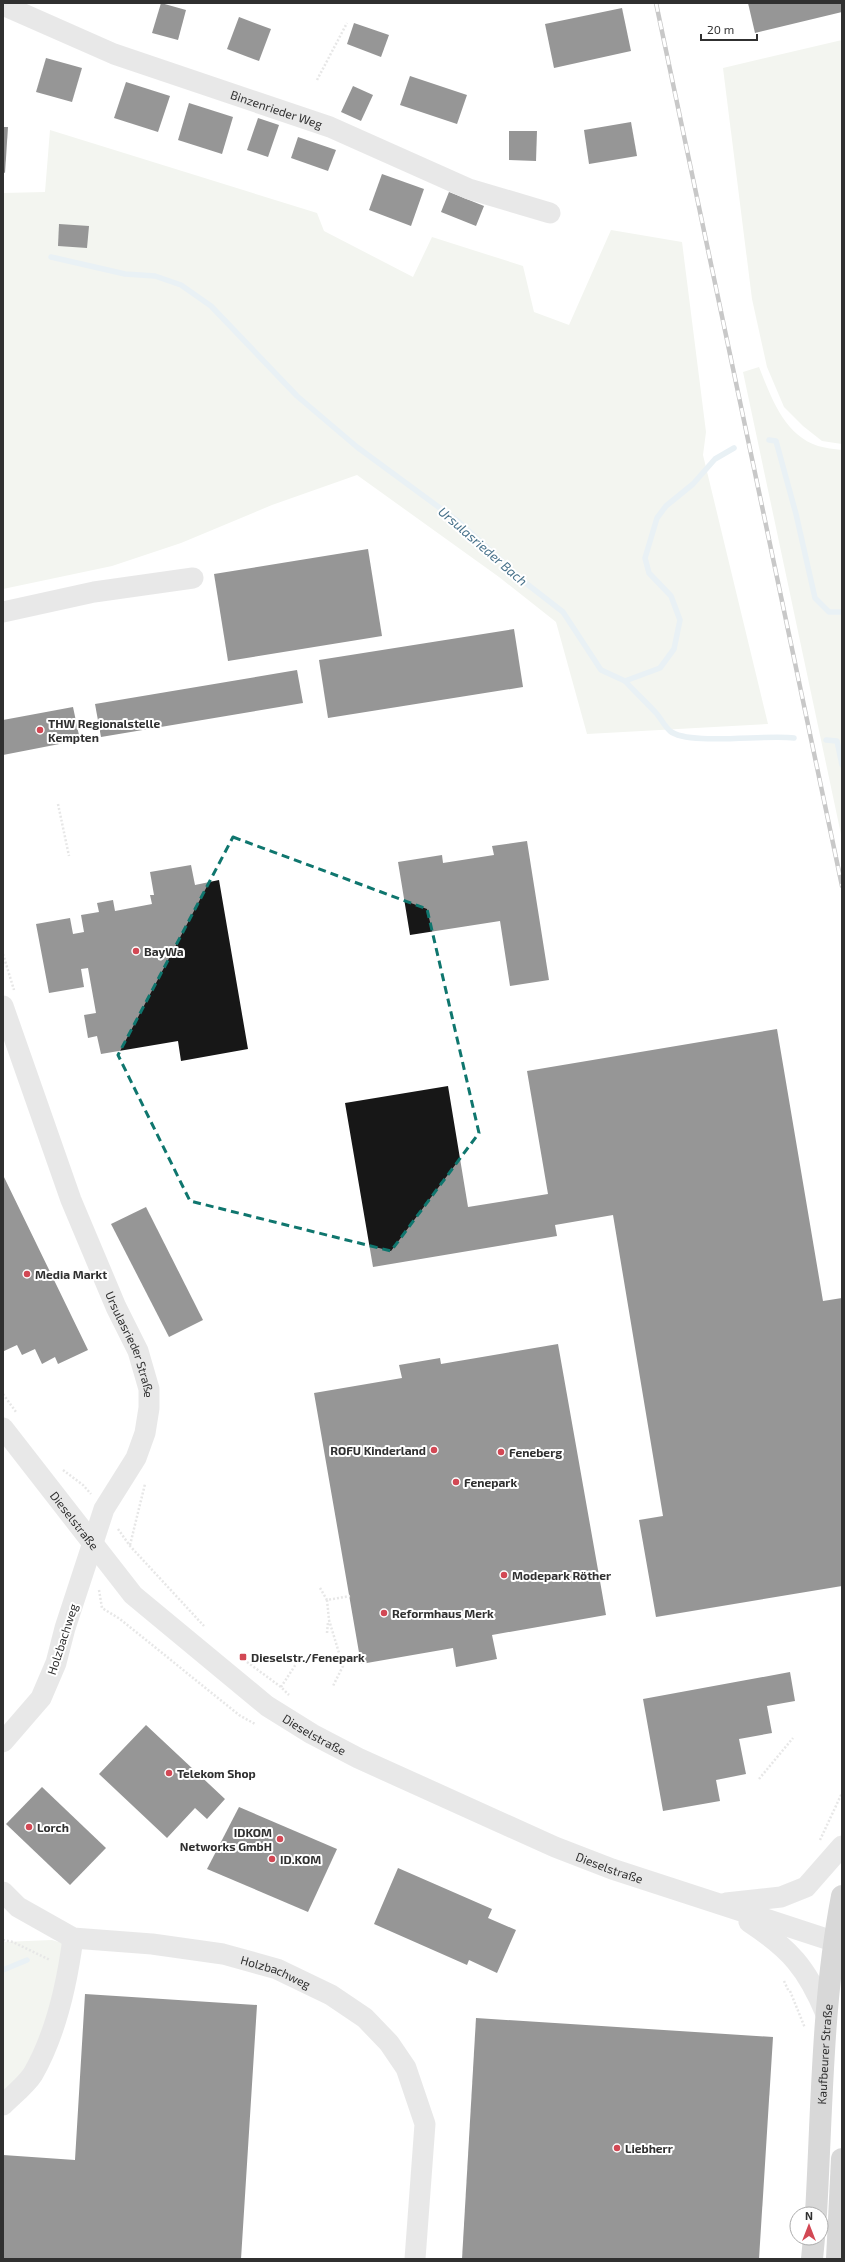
<svg xmlns="http://www.w3.org/2000/svg" width="845" height="2262" font-family="'Exo 2',sans-serif">
<rect width="100%" height="100%" fill="#fff"/>
<!-- green -->
<g fill="#e4e9dd">
<polygon points="842,40 842,444 822,441 803,426 784,407 767,367 752,299 723,68"/>
<polygon points="50,130 317,213 324,231 413,277 432,237 523,266 534,312 569,325 611,230 682,242 706,432 703,455 768,724 587,734 556,622 499,577 357,475 272,505 181,543 112,566 3,589 3,193 45,192"/>
<path d="M759 367C771 397 784 435 818 446 825 448 834 449 842 450V839L743 372Z"/>
<polygon points="52,1940 65,1944 61,1974 39,2041 25,2072 3,2095 3,1942"/>
</g>
<g fill="none" stroke-linecap="round" stroke-linejoin="round">
<!-- stream -->
<g stroke="#cfdfe9" stroke-width="5.5">
<polyline points="51,257 125,274 155,276 181,285 211,306 297,396 357,447 459,522 527,584 563,612 601,670 625,681 660,668 674,649 680,620 671,596 649,573 645,558 657,518 666,506 693,484 715,459 734,448"/>
<polyline points="769,440 776,441 796,514 815,598 829,612 842,612"/>
<path d="M625 681C635 692 647 703 657 714 661 719 665 727 670 731 688 746 767 734 794 738"/>
<polyline points="826,740 837,741 842,765"/>
<polyline points="3,1970 27,1960"/>
</g>
</g>
<!-- building -->
<g fill="#171717">
<polygon points="161,3 186,10 178,40 152,33"/>
<polygon points="748,3 842,3 842,12 755,33"/>
<polygon points="622,8 631,51 554,68 545,24"/>
<polygon points="239,17 271,29 259,61 227,49"/>
<polygon points="354,23 389,35 381,57 347,44"/>
<polygon points="46,58 82,68 72,102 36,92"/>
<polygon points="410,76 467,95 457,124 400,105"/>
<polygon points="126,82 170,96 158,132 114,118"/>
<polygon points="353,86 373,95 361,121 341,112"/>
<polygon points="189,103 233,117 222,154 178,140"/>
<polygon points="258,118 279,125 268,157 247,150"/>
<polygon points="631,122 637,156 589,164 584,130"/>
<polygon points="3,127 8,127 5,173 3,172"/>
<polygon points="509,131 537,131 536,161 509,160"/>
<polygon points="298,137 336,150 328,171 291,158"/>
<polygon points="382,174 424,189 411,226 369,210"/>
<polygon points="449,192 484,206 476,226 441,212"/>
<polygon points="59,224 89,226 87,248 58,246"/>
<polygon points="368,549 382,636 228,661 214,574"/>
<polygon points="514,629 523,687 328,718 319,660"/>
<polygon points="297,670 303,703 101,737 95,704"/>
<polygon points="73,707 80,740 3,755 3,720"/>
<polygon points="527,841 549,980 510,986 500,921 410,935 398,862 442,855 443,863 494,855 492,846"/>
<polygon points="191,865 195,885 219,880 248,1049 181,1061 178,1041 101,1054 97,1036 88,1038 84,1015 96,1013 88,968 81,969 84,987 49,993 36,924 70,918 73,934 84,932 81,915 99,912 97,903 113,900 115,911 152,904 150,895 154,895 150,872"/>
<polygon points="777,1029 823,1301 842,1298 842,1586 656,1617 639,1520 663,1516 613,1215 555,1225 557,1236 373,1267 345,1103 448,1086 468,1207 548,1194 527,1071"/>
<polygon points="3,1175 88,1350 58,1364 55,1357 42,1364 35,1349 22,1355 17,1345 4,1351 3,1348"/>
<polygon points="146,1207 203,1320 169,1337 111,1224"/>
<polygon points="558,1344 606,1615 492,1635 497,1659 456,1667 453,1648 361,1664 314,1393 402,1378 399,1365 440,1358 441,1364"/>
<polygon points="790,1672 795,1701 767,1706 772,1733 739,1739 746,1774 716,1780 720,1801 663,1811 643,1699"/>
<polygon points="146,1725 225,1799 207,1819 195,1808 167,1838 99,1774"/>
<polygon points="42,1787 106,1848 70,1885 6,1824"/>
<polygon points="239,1807 337,1849 308,1912 207,1869"/>
<polygon points="398,1868 492,1909 488,1918 516,1930 497,1973 469,1960 467,1965 374,1924"/>
<polygon points="85,1994 257,2005 241,2259 3,2259 3,2155 75,2160"/>
<polygon points="476,2018 773,2037 759,2259 462,2259"/>
</g>
<g fill="none" stroke-linecap="round" stroke-linejoin="round">
<!-- path -->
<g stroke="#cacaca" stroke-width="2.5" stroke-dasharray="2 2" stroke-linecap="butt">
<polyline points="317,80 347,23"/>
<polyline points="58,804 69,856"/>
<polyline points="3,954 14,990"/>
<polyline points="3,1394 16,1412"/>
<polyline points="63,1470 83,1485 91,1494"/>
<polyline points="118,1529 130,1546 204,1626"/>
<polyline points="130,1545 145,1484"/>
<polyline points="320,1588 327,1600 350,1596"/>
<polyline points="99,1590 102,1608 120,1619 239,1715 255,1724"/>
<polyline points="327,1600 329,1620 343,1666 333,1686"/>
<polyline points="327,1633 328,1622"/>
<polyline points="247,1662 281,1687 289,1695"/>
<polyline points="281,1687 296,1664"/>
<polyline points="759,1779 793,1738"/>
<polyline points="820,1840 842,1793"/>
<polyline points="3,1940 13,1942 50,1960"/>
<polyline points="784,1981 789,1992"/>
<polyline points="790,1991 805,2028"/>
</g>
<!-- minor -->
<g stroke="#cdcdcd" stroke-width="21">
<path id="s1" d="M3 5 114 54 330 127 469 189 550 213"/>
<polyline points="3,612 94,592 193,578"/>
<path id="s2" d="M3 1006 71 1200 116 1307 138 1351 149 1389V1408L145 1433 136 1458 104 1509 65 1628 56 1663 41 1698 3 1742"/>
<path id="s3" d="M3 1428 133 1595 267 1706 312 1734 358 1758 555 1847 612 1869 842 1944"/>
<path id="s4" d="M3 1892 18 1907 73 1938 152 1944 223 1954 277 1969 331 1995 365 2018 389 2043 406 2068 425 2124 415 2259"/>
<polyline points="726,1903 781,1897 806,1887 842,1846"/>
<path d="M749 1922C790 1949 807 1968 826 2014"/>
<path d="M3 2105C12 2096 26 2085 33 2074 56 2034 67 1984 73 1938"/>
</g>
<!-- major -->
<g stroke="#a8a8a8" stroke-width="22">
<path id="s5" d="M816 2214C822 2108 822 2000 842 1896"/>
<polyline points="812,2259 814,2238"/>
<polyline points="837,2259 842,2159"/>
</g>
<defs>
<polyline id="rail" points="656,3 842,886"/>
</defs>
<!-- rail casing -->
<use href="#rail" stroke="#858585" stroke-width="4.5"/>
<!-- rail -->
<use href="#rail" stroke="#fff" stroke-width="3" stroke-dasharray="9" stroke-linecap="butt"/>
</g>
<!-- marked area -->
<path d="M0 0H845V2262H0ZM233 837 427 909 479 1133 391 1251 190 1201 118 1055Z" fill="#fff" fill-opacity=".55" fill-rule="evenodd"/>
<path fill="none" stroke="#0f766e" stroke-width="3" stroke-dasharray="8 5" stroke-linejoin="round" d="M233 837 427 909 479 1133 391 1251 190 1201 118 1055Z"/>
<!-- markers -->
<g fill="#d24854" stroke="#fff" stroke-width="1.5">
<circle cx="40" cy="730" r="4"/>
<circle cx="136" cy="951" r="4"/>
<circle cx="27" cy="1274" r="4"/>
<circle cx="434" cy="1450" r="4"/>
<circle cx="501" cy="1452" r="4"/>
<circle cx="456" cy="1482" r="4"/>
<circle cx="504" cy="1575" r="4"/>
<circle cx="384" cy="1613" r="4"/>
<rect x="239" y="1653" width="8" height="8" rx="2"/>
<circle cx="169" cy="1773" r="4"/>
<circle cx="29" cy="1827" r="4"/>
<circle cx="280" cy="1839" r="4"/>
<circle cx="272" cy="1859" r="4"/>
<circle cx="617" cy="2148" r="4"/>
</g>
<g text-anchor="middle" dominant-baseline="central" stroke-width="4" stroke-linejoin="round" paint-order="stroke">
<!-- street labels -->
<g font-size="12" fill="#303030" stroke="#fff">
<text stroke="none"><textPath href="#s1" startOffset="293">Binzenrieder Weg</textPath></text>
<text stroke="none"><textPath href="#s2" startOffset="362">Ursulasrieder Straße</textPath></text>
<text stroke="none"><textPath href="#s3" startOffset="117">Dieselstraße</textPath></text>
<text transform="translate(62 1639) rotate(-72)">Holzbachweg</text>
<text stroke="none"><textPath href="#s3" startOffset="441">Dieselstraße</textPath></text>
<text stroke="none"><textPath href="#s3" startOffset="765">Dieselstraße</textPath></text>
<text stroke="none"><textPath href="#s4" startOffset="291">Holzbachweg</textPath></text>
<text stroke="none"><textPath href="#s5" startOffset="160">Kaufbeurer Straße</textPath></text>
</g>
<!-- poi labels -->
<g font-size="12" font-weight="bold" fill="#303030" stroke="#fff" text-anchor="start">
<text x="48" y="723">THW Regionalstelle<tspan x="48" dy="14">Kempten</tspan></text>
<text x="144" y="951">BayWa</text>
<text x="35" y="1274">Media Markt</text>
<text x="426" y="1450" text-anchor="end">ROFU Kinderland</text>
<text x="509" y="1452">Feneberg</text>
<text x="464" y="1482">Fenepark</text>
<text x="512" y="1575">Modepark Röther</text>
<text x="392" y="1613">Reformhaus Merk</text>
<text x="251" y="1657">Dieselstr./Fenepark</text>
<text x="177" y="1773">Telekom Shop</text>
<text x="37" y="1827">Lorch</text>
<text x="272" y="1832" text-anchor="end">IDKOM<tspan x="272" dy="14">Networks GmbH</tspan></text>
<text x="280" y="1859">ID.KOM</text>
<text x="625" y="2148">Liebherr</text>
</g>
<!-- water labels -->
<g font-size="13" font-style="italic" fill="#47718a" stroke="#fff">
<text transform="translate(483 546) rotate(41)">Ursulasrieder Bach</text>
</g>
</g>
<!-- border -->
<rect width="845" height="2262" fill="none" stroke="#303030" stroke-width="8"/>
<!-- north arrow -->
<g transform="translate(809 2226)"><circle r="19" fill="#ffffff" stroke="#acacac"/>
<path d="M0-3L7 15L0 10L-7 15Z" fill="#d24854"/>
<text y="-6" font-size="11" font-weight="bold" text-anchor="middle" fill="#303030">N</text>
</g>
<!-- scale -->
<path d="M701 34v6h56v-6" fill="none" stroke="#303030" stroke-width="2"/>
<text x="707" y="34" font-size="12" fill="#303030" stroke="#ffffff" stroke-width="3" paint-order="stroke">20 m</text>
</svg>
